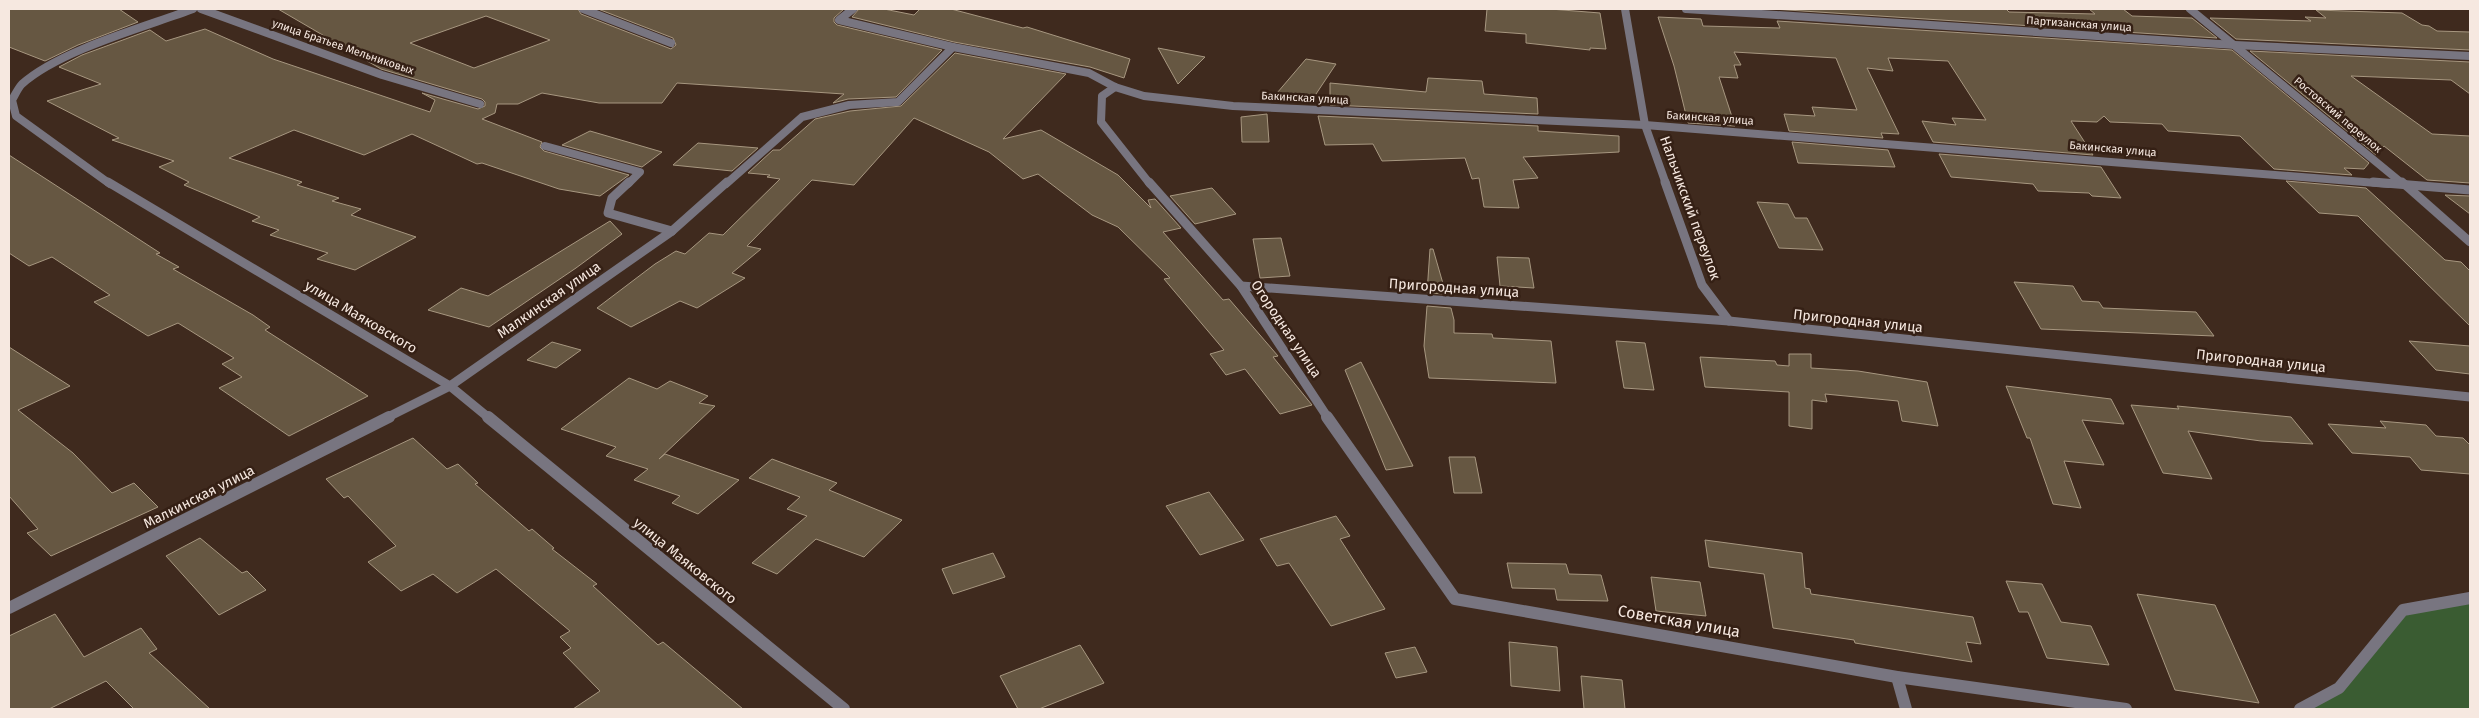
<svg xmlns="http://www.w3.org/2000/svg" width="2479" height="718" font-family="'Fira Sans',sans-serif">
<rect width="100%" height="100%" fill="#3f2a1e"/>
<!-- green -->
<polygon fill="#3a5c32" points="2470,598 2470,709 2300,709 2339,688 2403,610"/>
<!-- building -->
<g fill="#665742" stroke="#a79780" fill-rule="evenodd">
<polygon points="9,9 119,9 138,22 78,45 45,61 9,47"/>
<path d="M278 9H578L581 14 671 49 676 45 673 38 598 9H844L834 18V22L837 25 942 50 896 97 848 99 833 103 844 94 677 83 662 103H599L542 93 518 104H497L495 113 482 119 542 142 540 147 544 151 629 175 600 196 559 189 482 163 477 164 412 134 364 155 294 130 229 158 302 182 297 185 339 198 332 201 361 209 351 215 416 237 355 270 317 259 328 253 270 235 279 230 252 221 260 217 184 185 189 182 159 167 174 161 112 140 119 138 47 101 101 84 59 67 82 55 150 30 166 41 205 29 273 59 430 112 435 100 422 93 478 109 485 106V102L482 99 381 69ZM486 16 550 40 474 68 410 43Z"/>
<polygon points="859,9 884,9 914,15 920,9 951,9 1023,28 1027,27 1130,59 1124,78 1090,67 954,42 852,17"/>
<polygon points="1487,9 1550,9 1600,13 1606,49 1590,48 1590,50 1526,43 1526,34 1485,31"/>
<polygon points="1772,9 2006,9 2009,12 2095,14 2089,9 2123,9 2132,16 2192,18 2217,38"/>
<polygon points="2316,10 2402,13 2422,25 2429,26 2437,31 2470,32 2470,50 2236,39 2210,18 2311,21 2305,17 2326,18"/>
<polygon points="1658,17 1701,19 1703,26 1780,28 1777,21 2232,50 2369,163 2364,169 2344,168 2352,175 2274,169 2240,136 2168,131 2162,124 2110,122 2104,116 2097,122 2071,121 2093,155 1933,142 1922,121 1956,125 1952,118 1986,120 1948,61 1888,58 1893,71 1867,68 1899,134 1881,133 1883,138 1789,131 1784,114 1815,116 1812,107 1857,110 1836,58 1734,52 1741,65 1734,65 1738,78 1719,77 1735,126 1688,123 1674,66"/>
<polygon points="1158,48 1205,57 1178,84"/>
<polygon points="2250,51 2470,62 2470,94 2451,80 2351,76 2432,134 2470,136 2470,183 2427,180 2384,146 2376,155"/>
<polygon points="955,53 1066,74 1003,139 1041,130 1118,175 1151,208 1148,200 1155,199 1181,228 1163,232 1223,300 1229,299 1278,356 1273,357 1312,405 1280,414 1245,369 1226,375 1210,354 1224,350 1164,279 1170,278 1118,227 1092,215 1038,174 1023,179 989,152 914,118 854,185 812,180 747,246 761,249 732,273 745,278 697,308 680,301 631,327 597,308 655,264 676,251 685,254 709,233 723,235 780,179 767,177 770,175 748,173 773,150 780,150 815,119 850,111 901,106"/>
<polygon points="1306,59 1336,64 1314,97 1277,93"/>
<polygon points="1428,78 1482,81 1484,94 1537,98 1538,114 1330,105 1330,83 1426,92"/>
<polygon points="1267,114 1269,142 1242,142 1241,117"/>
<polygon points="1318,116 1538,126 1538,131 1619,136 1619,152 1523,157 1538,178 1513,180 1519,208 1484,207 1479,178 1472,179 1465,158 1382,161 1373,144 1325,145"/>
<polygon points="590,131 662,152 642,167 562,145"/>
<polygon points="1792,142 1888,150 1895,167 1798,163"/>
<polygon points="698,143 758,148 732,171 673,165"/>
<polygon points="1939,154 2101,167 2121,198 2092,196 2089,193 2038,191 2033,184 1951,177"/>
<polygon points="9,155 160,253 156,254 179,267 173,269 253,315 270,327 265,330 368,396 289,436 219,388 242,377 222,364 234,358 178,323 148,336 94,302 110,295 52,257 29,266 9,253"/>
<polygon points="2286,181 2366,188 2445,260 2461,262 2470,271 2470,326 2358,216 2319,213"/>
<polygon points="1212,188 1236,214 1195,224 1170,196"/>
<polygon points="2445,195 2470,196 2470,214"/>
<polygon points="1757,202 1788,204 1795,218 1807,218 1823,250 1779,248"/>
<polygon points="610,221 622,234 576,268 489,327 428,310 461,288 488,296"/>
<polygon points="1281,238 1290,276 1260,278 1253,239"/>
<polygon points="1430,249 1433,249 1446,294 1427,293"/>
<polygon points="1497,257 1529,258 1534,288 1500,286"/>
<polygon points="2014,282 2073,286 2082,301 2099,302 2103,308 2196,312 2214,336 2041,329"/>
<polygon points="1427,306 1451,308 1454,320 1454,333 1492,334 1493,338 1551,341 1556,383 1429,378 1424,346"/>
<polygon points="1616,341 1645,343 1654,390 1624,388"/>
<polygon points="2409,341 2470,346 2470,374 2436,370"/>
<polygon points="552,342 581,350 556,368 527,360"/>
<polygon points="9,347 70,386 18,410 73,453 112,493 134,483 158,507 51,556 27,533 38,529 9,496"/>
<polygon points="1789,354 1811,354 1811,368 1858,371 1927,382 1938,426 1902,421 1898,401 1825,394 1827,402 1812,400 1812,429 1789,426 1789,392 1705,387 1700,357 1775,361 1777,365 1789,366"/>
<polygon points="1361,362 1413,466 1386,470 1345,370"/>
<polygon points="629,378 657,389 670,381 708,396 699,403 715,406 659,459 665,454 739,480 698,514 672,503 680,496 634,480 648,469 606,456 616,447 561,429"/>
<polygon points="2006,386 2111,399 2124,424 2082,420 2104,465 2064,461 2081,508 2053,504 2030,438 2027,438"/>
<polygon points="2131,405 2179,409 2177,406 2291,417 2313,444 2261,441 2188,431 2212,479 2163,473"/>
<polygon points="2380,421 2426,425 2436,436 2463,438 2470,445 2470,474 2421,470 2410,457 2352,453 2328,424 2386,428"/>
<polygon points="413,438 447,469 458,464 478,483 475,484 529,531 532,529 554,548 552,549 597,584 593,586 658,645 663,642 743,709 573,709 600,691 563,653 571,648 560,637 570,631 496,569 457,593 433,574 401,591 368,562 396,546 348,496 344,498 326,479"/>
<polygon points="1449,457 1475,457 1482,493 1454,493"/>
<polygon points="772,459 837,483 829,490 902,520 864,557 816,539 777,574 752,563 807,516 787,509 800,497 749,478"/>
<polygon points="1209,492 1244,540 1200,555 1166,506"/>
<polygon points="1336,516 1350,536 1340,539 1385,609 1331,626 1289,563 1277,566 1260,539"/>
<polygon points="200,538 242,573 247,571 266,590 219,615 166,556"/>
<polygon points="1705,540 1802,553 1805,588 1810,589 1811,594 1973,617 1981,644 1966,642 1972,662 1855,643 1854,640 1773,628 1764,574 1709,567"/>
<polygon points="993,553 1005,577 953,594 942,569"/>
<polygon points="1507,563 1566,564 1569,574 1601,575 1608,601 1557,600 1555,589 1512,588"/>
<polygon points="1651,577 1700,582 1706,616 1656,611"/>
<polygon points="2006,581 2042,584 2061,622 2091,626 2109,665 2047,658 2028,612 2019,612"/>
<polygon points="2137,594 2215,605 2259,703 2175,690"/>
<polygon points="55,614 84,657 141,628 157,649 149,653 210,709 134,709 106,681 49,709 9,709 9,636"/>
<polygon points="1509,642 1557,647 1560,691 1511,686"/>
<polygon points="1080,645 1104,683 1039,709 1018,709 1000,676"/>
<polygon points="1415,647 1427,672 1396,678 1385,653"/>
<polygon points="1581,676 1622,680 1625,709 1584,709"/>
</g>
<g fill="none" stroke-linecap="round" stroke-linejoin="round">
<!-- street-far2 -->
<g stroke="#787580" stroke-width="8">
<polyline points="201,9 382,75 480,104"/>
<polyline points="583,9 671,43"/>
<polyline points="1625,9 1645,125 1666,184"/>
<polyline points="1686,9 2235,45 2470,56"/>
<polyline points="2190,9 2403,184"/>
<polyline points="953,47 1089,73 1115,87 1144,96 1233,106 1645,125 2389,184"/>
<polyline points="1115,87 1102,96 1101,122 1150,184"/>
<polyline points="545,146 640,172 628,184"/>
<path d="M110 184 16 116 12 100C15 95 18 88 22 84 60 50 145 27 193 9"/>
<polyline points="726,184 802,117 849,105 898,102 953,47 839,20 853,9"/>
</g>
<!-- street-far1 -->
<g stroke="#787580" stroke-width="9">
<polyline points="108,182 450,386 489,418"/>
<polyline points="629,182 612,198 608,213 672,231"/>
<polyline points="1149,182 1241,286 1328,418"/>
<polyline points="1665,182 1702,285 1729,321"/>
<polyline points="2373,182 2470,190"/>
<polyline points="2402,182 2470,242"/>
<polyline points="1241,286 1729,321 2470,397"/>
<polyline points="386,418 450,386 672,231 727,182"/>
</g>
<!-- street -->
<g stroke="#787580" stroke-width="12">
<polyline points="488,417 844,709"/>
<polyline points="1327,417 1455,599 1897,677 2126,709"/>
<polyline points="9,608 389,417"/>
<polyline points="1897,677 1906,709"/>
<polyline points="2300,709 2339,688 2403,610 2470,598"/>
</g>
</g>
<g text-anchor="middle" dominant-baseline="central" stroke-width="5" stroke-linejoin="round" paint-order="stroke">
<!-- far-street labels -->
<g font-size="11" fill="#f6e8e0" stroke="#352015">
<text transform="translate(2079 24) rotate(4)">Партизанская улица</text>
<text transform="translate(343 47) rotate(19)">улица Братьев Мельниковых</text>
<text transform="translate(1305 98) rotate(3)">Бакинская улица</text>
<text transform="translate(2338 115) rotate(40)">Ростовский переулок</text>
<text transform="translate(1710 118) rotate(4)">Бакинская улица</text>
<text transform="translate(2113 149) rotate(5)">Бакинская улица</text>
</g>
<!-- street labels -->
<g font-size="14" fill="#f6e8e0" stroke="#352015">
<text transform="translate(1690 208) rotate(70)">Нальчикский переулок</text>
<text transform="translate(1454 288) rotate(4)">Пригородная улица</text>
<text transform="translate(549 300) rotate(-35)">Малкинская улица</text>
<text transform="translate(361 317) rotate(31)">улица Маяковского</text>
<text transform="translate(1858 321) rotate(6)">Пригородная улица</text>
<text transform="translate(1286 329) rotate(56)">Огородная улица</text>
<text transform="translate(2261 361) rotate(6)">Пригородная улица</text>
<text transform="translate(199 497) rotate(-27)">Малкинская улица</text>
<text transform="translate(685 561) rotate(39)">улица Маяковского</text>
</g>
<!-- near-street labels -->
<g font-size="16" fill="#f6e8e0" stroke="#352015">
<text transform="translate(1679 621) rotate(10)">Советская улица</text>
</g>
</g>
<!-- border -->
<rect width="2479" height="718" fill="none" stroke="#f6e8e0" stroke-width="20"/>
</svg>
